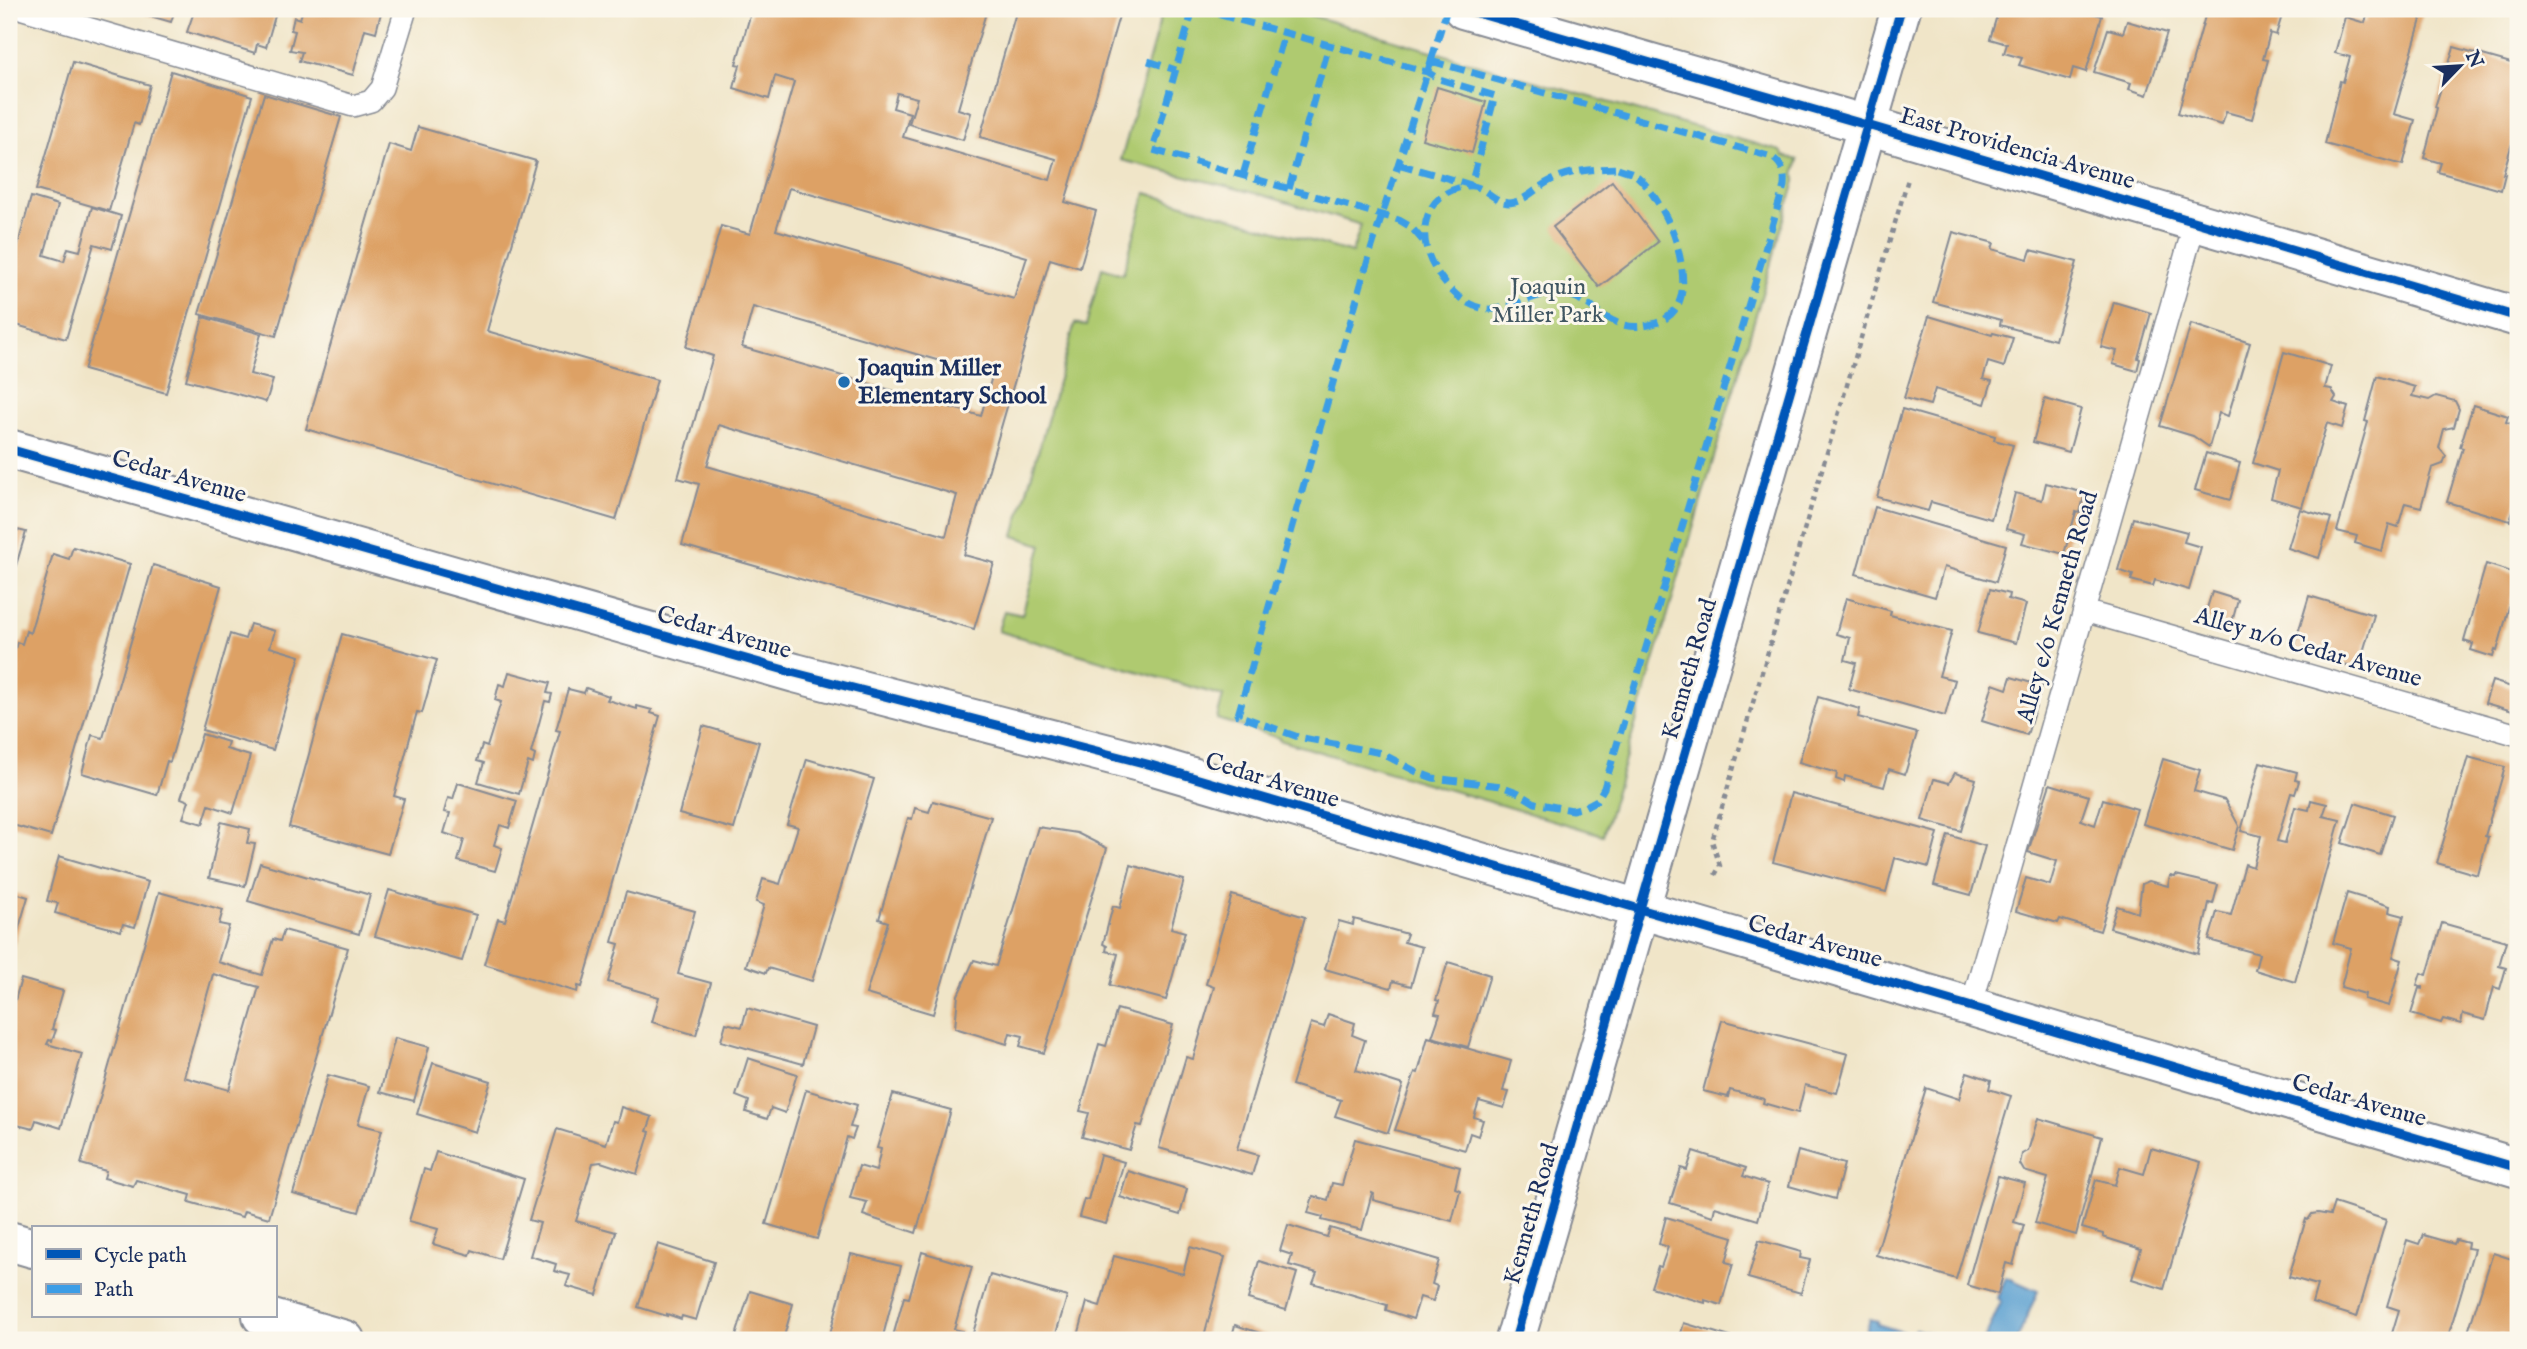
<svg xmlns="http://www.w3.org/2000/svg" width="2527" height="1349" font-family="'IM FELL English',serif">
<rect width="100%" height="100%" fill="#fbf7ec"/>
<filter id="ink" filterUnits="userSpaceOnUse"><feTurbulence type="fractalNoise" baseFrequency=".0143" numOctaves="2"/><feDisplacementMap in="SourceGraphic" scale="14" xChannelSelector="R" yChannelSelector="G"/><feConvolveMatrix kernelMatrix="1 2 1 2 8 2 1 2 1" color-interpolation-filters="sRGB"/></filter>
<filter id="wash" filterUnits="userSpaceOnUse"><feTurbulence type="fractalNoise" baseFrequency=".00686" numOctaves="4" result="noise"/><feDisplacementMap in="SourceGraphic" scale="28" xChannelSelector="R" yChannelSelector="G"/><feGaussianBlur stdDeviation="1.57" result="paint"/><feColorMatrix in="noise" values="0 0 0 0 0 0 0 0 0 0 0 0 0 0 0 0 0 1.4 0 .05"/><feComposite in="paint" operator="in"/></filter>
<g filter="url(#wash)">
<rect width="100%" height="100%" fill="#f0e5c8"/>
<!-- green -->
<polygon fill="#afca70" stroke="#657c67" stroke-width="2" points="1163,9 1289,9 1520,77 1781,151 1784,156 1798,160 1794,175 1796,178 1603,835 1279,740 1279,738 1217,719 1223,696 998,631 1004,611 1022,615 1042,545 1014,536 1075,323 1086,326 1102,268 1123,274 1146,193 1352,253 1361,225 1266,196 1121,160"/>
<!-- water -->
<g fill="#5da1d1" stroke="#3c6898" stroke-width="2">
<polygon points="2006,1277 2038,1291 2017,1340 1984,1340 2001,1302 1997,1298"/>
<polygon points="1870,1319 1878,1321 1877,1324 1912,1335 1915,1329 1928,1333 1926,1340 1863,1340"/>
</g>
<g id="blocks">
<!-- building -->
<g fill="#dda165" fill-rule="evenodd">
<polygon points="126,9 175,9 171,22"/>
<polygon points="195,9 277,9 266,47 257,44 255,53 187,32"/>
<polygon points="303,9 382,9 376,32 365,29 353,75 299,61 302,52 290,50 295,31 291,30 294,17 300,19"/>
<path d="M752 9H987L958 109 971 113 963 140 909 124 917 98 897 93 893 108 910 113 903 137 1050 180 1056 159 980 137 1017 9H1108L1107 12 1119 16 1065 202 1096 211 1080 268 1050 259 964 555 994 563 974 629 682 545 699 484 678 478 713 356 686 347 721 226 750 234 794 82 775 76 769 99 734 88 740 65 736 64ZM789 188 1027 257 1014 299 776 230ZM753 307 992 376 981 416 742 347ZM719 425 957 495 946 536 707 466Z"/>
<polygon points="1999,9 2078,9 2102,16 2086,72 2073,68 2070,80 2019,65 2022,58 2004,53 2007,44 1990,39"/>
<polygon points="2207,9 2284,9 2276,35 2270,33 2263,59 2268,60 2252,119 2226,112 2222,125 2178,113"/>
<polygon points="2369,9 2424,9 2394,114 2415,120 2403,165 2325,144 2340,81 2343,82 2350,57 2335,53 2345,17 2365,23"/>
<polygon points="2127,21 2167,33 2147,95 2129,89 2131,83 2094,72 2108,29 2123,33"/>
<polygon points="2454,47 2518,65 2518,128 2517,134 2515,133 2503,174 2505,174 2501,190 2438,172 2441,163 2424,158 2437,108 2435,107"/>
<polygon points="73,62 150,85 139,125 134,123 109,211 36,190"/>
<polygon points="171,71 252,96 166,393 84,370"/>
<polygon points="1437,87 1486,102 1472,153 1422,139"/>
<polygon points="264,94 341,117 276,336 199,314"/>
<polygon points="418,127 536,161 487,331 657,380 616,520 306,429 389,144 411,151"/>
<polygon points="1612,181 1658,242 1599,287 1553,227"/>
<polygon points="31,197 58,205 44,255 64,261 68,248 80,251 92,207 121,216 112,249 94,244 66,339 9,323 9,277"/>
<polygon points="1953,232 1994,243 1992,249 2028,259 2031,250 2077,262 2055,340 2000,325 2001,320 1933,302"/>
<polygon points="2114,302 2151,313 2138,358 2140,359 2137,371 2113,364 2117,351 2101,347"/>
<polygon points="1929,316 1992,335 1993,333 2013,338 2004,367 1988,362 1983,379 1992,381 1985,404 1935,389 1930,405 1904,398"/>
<polygon points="203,317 261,334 250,374 273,380 266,402 186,380"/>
<polygon points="2191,324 2250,343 2228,416 2219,413 2209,447 2193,436 2160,426"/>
<polygon points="2284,352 2331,366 2325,388 2331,389 2336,397 2333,402 2348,407 2342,428 2327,423 2302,507 2271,498 2278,471 2253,463"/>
<polygon points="2377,376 2415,387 2412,396 2429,400 2436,396 2455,401 2459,409 2454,427 2444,429 2439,448 2446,456 2443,464 2432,468 2421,507 2405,503 2398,527 2389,524 2382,551 2355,543 2357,536 2337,531 2368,422 2365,421"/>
<polygon points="2045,399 2081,409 2069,452 2033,442"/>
<polygon points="2473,405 2508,416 2506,422 2518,426 2518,495 2510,521 2447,502 2463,448 2460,447"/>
<polygon points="1902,409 1995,436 1994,440 2013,445 1991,519 1931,502 1928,511 1877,497"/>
<polygon points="2206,453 2240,463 2230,500 2195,490"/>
<polygon points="2046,483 2085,493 2080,513 2076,512 2064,554 2022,543 2025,534 2006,529 2015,493 2042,500"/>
<polygon points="1875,507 2006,545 1996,582 1944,567 1935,597 1856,574"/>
<polygon points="2300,509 2331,518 2319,558 2288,548"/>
<polygon points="2133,518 2187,532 2184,542 2201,547 2189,590 2155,580 2153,586 2131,580 2133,575 2118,570"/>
<polygon points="9,528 26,532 14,572 9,571"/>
<polygon points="73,547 130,564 51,836 9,824 9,688 11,681 9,680 9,671 17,642 22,644 26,631 30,633 53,554 69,559"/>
<polygon points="2486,564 2518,574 2497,651 2495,650 2493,657 2471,650 2473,644 2464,641"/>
<polygon points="153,565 221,586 170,762 167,761 157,795 82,773 92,735 103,738"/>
<polygon points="1990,589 2009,594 2008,599 2026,604 2016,643 1978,633"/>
<polygon points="2212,592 2238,600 2231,626 2204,618"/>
<polygon points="2309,596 2374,615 2358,669 2293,650"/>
<polygon points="1846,598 1891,611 1890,615 1952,631 1939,676 1955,680 1945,716 1849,689 1856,663 1845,660 1850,638 1836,634"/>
<polygon points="250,624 275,631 270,647 300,656 273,750 202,730 230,634 245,639"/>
<polygon points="342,634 437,660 422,713 417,712 394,796 404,799 388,854 289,827"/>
<polygon points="509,672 550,683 547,693 552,694 550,702 545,701 531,753 535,755 533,764 528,762 519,794 478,782 484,763 477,761 482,745 487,747 501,702 495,700 499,684 505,686"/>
<polygon points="2011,677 2042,686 2027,735 1982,721 1993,684 2007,689"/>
<polygon points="2492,681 2518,689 2516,712 2485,703"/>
<polygon points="586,688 609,696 607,700 637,709 637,706 652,710 651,713 660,716 582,987 578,986 577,992 484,964 498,919 505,921 560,731 556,730 568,689 584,693"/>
<polygon points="1818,697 1860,709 1858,717 1917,733 1905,774 1889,769 1884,787 1845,776 1844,782 1836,779 1837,773 1799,762"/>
<polygon points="703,726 759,742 734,829 679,814"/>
<polygon points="202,734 228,742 226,749 250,756 233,813 209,805 203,824 183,818 189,801 181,798"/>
<polygon points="2468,757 2505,767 2485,836 2488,837 2478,875 2437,863"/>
<polygon points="807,759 874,779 812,981 768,968 766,973 746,966 764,905 756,902 763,879 780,884 798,827 787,824"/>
<polygon points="2163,759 2200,770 2194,791 2225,800 2239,826 2232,850 2143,824"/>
<polygon points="2260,762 2297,772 2295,780 2299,781 2295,794 2291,793 2277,841 2285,843 2295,807 2309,810 2311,800 2327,804 2323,816 2340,820 2295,982 2255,970 2259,954 2209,940 2217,912 2231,915 2245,864 2253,867 2261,836 2241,831"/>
<polygon points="1955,773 1976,779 1961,831 1922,820 1934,779 1949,783"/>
<polygon points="458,783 517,801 509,828 500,825 494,845 502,848 495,871 458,861 464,840 444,833 450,813 444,812 448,798 453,799"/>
<polygon points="2050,784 2089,796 2081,820 2095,825 2103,799 2137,809 2100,931 2060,919 2058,923 2016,911 2026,878 2050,885 2057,861 2028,852"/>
<polygon points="1791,793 1938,833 1929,867 1895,858 1886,892 1773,862"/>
<polygon points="933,801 991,817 933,1014 866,994 888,922 879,919 908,818 912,819 915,808 929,812"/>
<polygon points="2355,803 2393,815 2380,855 2342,843"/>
<polygon points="221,822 250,829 247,843 255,844 245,886 209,878"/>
<polygon points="1038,827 1077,833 1107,848 1044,1053 1020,1046 1023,1036 1010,1033 1007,1044 955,1028 958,995 974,960 996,966"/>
<polygon points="1948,835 1985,846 1971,895 1934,885"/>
<polygon points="59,856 148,882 135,927 123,924 121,931 55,913 58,903 47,901"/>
<polygon points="260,863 370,895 359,934 248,901"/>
<polygon points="1131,865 1184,880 1171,928 1185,932 1166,1000 1110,985 1118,954 1106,951 1107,946 1103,944 1113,906 1120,908"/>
<polygon points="2176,875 2218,885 2213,904 2209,903 2198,954 2110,928 2117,906 2138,913 2142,884 2149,881 2168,886 2170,876 2175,877"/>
<polygon points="389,890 476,915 462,961 375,936"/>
<polygon points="9,891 28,897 9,962"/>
<path d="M159 892 223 910 219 924 229 926 218 962 262 975 273 939 280 941 284 930 348 948 269 1218 244 1211 242 1217 189 1202 191 1195 136 1180 133 1186 104 1178 106 1171 81 1164ZM213 974 259 987 229 1090 184 1077Z"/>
<polygon points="626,892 695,911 678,974 711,983 696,1035 652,1022 659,997 608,982 619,944 612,942"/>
<polygon points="2347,893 2390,906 2389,912 2404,916 2393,957 2402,960 2389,1006 2364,999 2365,994 2341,987 2351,948 2333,943"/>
<polygon points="1232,895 1305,917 1237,1149 1258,1155 1252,1175 1159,1148 1186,1057 1193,1059 1214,987 1206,984"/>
<polygon points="1354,919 1407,934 1404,942 1422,947 1411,986 1393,981 1391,988 1325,969 1339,921 1353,925"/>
<polygon points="2442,923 2506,941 2499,966 2506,968 2500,989 2494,987 2485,1020 2463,1014 2461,1024 2443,1019 2441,1023 2411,1014 2419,988 2423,989 2423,987 2417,985 2421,973 2427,975"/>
<polygon points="1448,962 1490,975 1468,1047 1432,1037 1440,1014 1435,1013 1439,1001 1436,1000"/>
<polygon points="21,979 63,991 52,1029 56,1030 52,1041 49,1040 47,1044 82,1054 61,1128 36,1120 33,1129 9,1123 9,1022"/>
<polygon points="747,1008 813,1027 803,1064 721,1041 726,1023 742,1027"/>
<polygon points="1117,1009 1173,1025 1142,1126 1137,1125 1129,1150 1082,1137 1089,1113 1080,1111 1099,1044 1106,1046"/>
<polygon points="1328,1014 1355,1023 1352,1035 1365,1040 1356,1070 1403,1085 1388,1133 1335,1116 1341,1100 1292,1085 1311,1023 1324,1027"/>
<polygon points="1722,1020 1848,1054 1837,1093 1805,1085 1798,1113 1763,1103 1764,1099 1730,1090 1728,1097 1703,1091"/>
<polygon points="1428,1037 1511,1061 1503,1091 1509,1092 1504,1108 1479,1101 1474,1117 1483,1120 1478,1136 1470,1133 1465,1150 1395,1130 1415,1072 1418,1073"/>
<polygon points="395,1038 429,1047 414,1101 380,1092"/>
<polygon points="748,1058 797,1074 785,1113 771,1108 767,1119 746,1112 749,1101 736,1096"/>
<polygon points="433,1063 491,1081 475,1132 417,1114"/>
<polygon points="1967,1072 1991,1080 1989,1089 2011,1096 1956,1279 1876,1255 1926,1088 1959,1099"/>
<polygon points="328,1075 369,1086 358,1124 382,1130 359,1212 293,1194"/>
<polygon points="806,1090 857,1105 850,1127 856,1128 852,1139 847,1137 817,1239 766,1224"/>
<polygon points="893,1094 951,1110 916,1233 863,1215 867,1202 850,1198 859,1166 876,1171 881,1149 877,1148"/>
<polygon points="621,1107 652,1117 647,1131 650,1132 637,1174 601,1162 593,1163 576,1221 616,1232 597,1295 566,1286 570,1275 554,1271 556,1264 530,1256 540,1223 529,1220 557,1129 606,1144 613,1121 617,1122"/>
<polygon points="2038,1118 2102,1137 2076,1235 2035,1223 2048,1178 2024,1171 2020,1164 2022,1154 2028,1151"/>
<polygon points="1355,1139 1460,1167 1455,1188 1460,1190 1452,1221 1373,1200 1374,1194 1372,1193 1362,1230 1322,1220 1323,1217 1308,1213 1313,1196 1328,1200 1332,1183 1342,1185"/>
<polygon points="2151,1148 2201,1162 2164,1289 2132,1279 2141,1249 2103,1237 2103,1234 2082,1228 2096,1180 2115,1185 2120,1167 2144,1174"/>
<polygon points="1693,1151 1746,1168 1743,1176 1768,1184 1758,1220 1715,1207 1713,1216 1670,1203 1681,1168 1687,1170"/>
<polygon points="1798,1151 1844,1164 1835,1199 1789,1186"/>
<polygon points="436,1152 524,1179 500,1259 472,1250 470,1255 433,1244 438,1229 409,1221 424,1169 430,1171"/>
<polygon points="1100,1155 1124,1162 1106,1224 1079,1217 1084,1199 1088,1200"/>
<polygon points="1128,1171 1187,1189 1180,1215 1120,1197"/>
<polygon points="1998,1176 2025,1183 2014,1222 2024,1225 2013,1265 2006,1263 1998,1294 1967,1285"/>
<polygon points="2334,1203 2386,1220 2357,1317 2312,1303 2317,1285 2289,1277 2306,1219 2308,1220 2312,1214 2318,1213 2330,1215"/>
<polygon points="1666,1217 1733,1237 1726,1262 1733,1264 1721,1305 1705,1300 1705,1303 1651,1287 1658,1266 1661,1267 1668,1247 1659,1244"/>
<polygon points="1288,1225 1327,1237 1330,1228 1439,1260 1432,1284 1437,1286 1433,1301 1420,1297 1413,1319 1386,1310 1387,1305 1313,1283 1317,1273 1289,1265 1292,1255 1280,1251"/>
<polygon points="2423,1235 2454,1244 2456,1240 2468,1243 2467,1248 2474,1249 2447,1340 2390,1340 2399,1310 2387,1306 2407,1240 2419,1244"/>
<polygon points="1759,1240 1801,1252 1800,1258 1810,1260 1801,1293 1748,1278"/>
<polygon points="658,1244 714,1262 696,1320 682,1316 681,1319 667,1314 667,1316 638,1307"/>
<polygon points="1190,1247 1225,1257 1203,1340 1077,1340 1087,1302 1100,1306 1114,1256 1183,1274"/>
<polygon points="922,1252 972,1267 954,1329 962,1331 959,1340 892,1340 904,1297 909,1298"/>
<polygon points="2493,1253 2518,1261 2518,1340 2506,1337 2506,1335 2501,1333 2497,1340 2468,1332"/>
<polygon points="851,1254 901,1266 882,1340 839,1340 829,1338"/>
<polygon points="1259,1261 1297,1273 1286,1310 1248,1299"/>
<polygon points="990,1275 1067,1297 1054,1340 971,1340"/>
<polygon points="750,1291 793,1304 783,1340 752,1340 736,1336"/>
<polygon points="1684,1323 1740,1340 1679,1340"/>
<polygon points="1235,1325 1282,1340 1231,1340"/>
</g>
</g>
</g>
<g filter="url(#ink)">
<use href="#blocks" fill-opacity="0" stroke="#868a93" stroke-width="2"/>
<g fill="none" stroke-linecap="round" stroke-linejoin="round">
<defs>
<g id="service">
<polyline points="23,9 353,106 371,101 382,88 406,9"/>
<polyline points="2084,611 2518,735"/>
<polyline points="1971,1007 2195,222"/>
</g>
<g id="minor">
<polyline points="1463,9 1867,125 2518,317"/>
<polyline points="9,449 795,673 1151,765 2518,1168"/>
<polyline points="9,1241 33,1248"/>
<polyline points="262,1316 345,1340"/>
</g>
<polyline id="tertiary" points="1515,1340 1901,9"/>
</defs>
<!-- service casing -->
<use href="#service" stroke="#868a93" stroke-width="24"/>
<!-- minor casing -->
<use href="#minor" stroke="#868a93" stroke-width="42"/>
<!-- tertiary casing -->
<use href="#tertiary" stroke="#868a93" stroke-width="42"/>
<!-- path -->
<polyline stroke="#868a93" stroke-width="4.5" stroke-dasharray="5 5" stroke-linecap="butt" points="1715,875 1720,866 1712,841 1908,179"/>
<!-- service -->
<use href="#service" stroke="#fff" stroke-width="21"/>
<!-- minor -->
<use href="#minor" stroke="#fff" stroke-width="38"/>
<!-- tertiary -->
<use href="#tertiary" stroke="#fff" stroke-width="38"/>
<!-- quiet -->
<g stroke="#3b9de6" stroke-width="7" stroke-dasharray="14 7" stroke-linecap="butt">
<polyline points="1193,9 1153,150 1399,220 1411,227 1424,242"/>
<polyline points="1199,9 1427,72 1439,79 1495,96 1471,185 1398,164"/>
<polyline points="1148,61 1176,70"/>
<path d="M1431 61 1772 157C1783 165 1785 173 1784 186L1604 788 1597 800 1584 807 1572 810 1535 803 1517 792 1501 786 1433 778 1419 773 1381 753 1298 737 1238 715 1370 253Z"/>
<polyline points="1431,61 1447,9"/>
<path d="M1618 168C1623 170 1629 171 1633 173 1649 183 1668 218 1674 235 1683 264 1694 311 1656 323 1644 327 1632 328 1620 324 1599 316 1586 298 1564 294 1537 289 1514 311 1487 309 1465 307 1448 289 1437 272 1415 239 1421 193 1467 186 1486 183 1496 208 1515 202 1526 199 1536 189 1546 183 1568 170 1594 169 1618 168Z"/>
<polyline points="1243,175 1285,33"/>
<polyline points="1289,189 1329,45"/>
</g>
<defs>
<g id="cycleway">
<polyline points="1463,9 1867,125 2518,317"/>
<polyline points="9,449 795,673 1151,765 2518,1168"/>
<polyline points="1515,1340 1901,9"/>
</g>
</defs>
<!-- cycleway casing -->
<use href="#cycleway" stroke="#fbf7ec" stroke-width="13"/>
<!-- cycleway -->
<use href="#cycleway" stroke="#0057b8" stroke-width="9"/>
</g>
</g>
<!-- markers -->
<circle fill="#1f6fb2" stroke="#fbf7ec" stroke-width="2.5" cx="844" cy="382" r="7"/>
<g text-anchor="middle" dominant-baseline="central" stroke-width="6" stroke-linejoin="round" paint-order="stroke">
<!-- street labels -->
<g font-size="24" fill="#1b2f5e" stroke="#fbf7ec">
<text transform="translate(2017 149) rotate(16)">East Providencia Avenue</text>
<text transform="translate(179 477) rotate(16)">Cedar Avenue</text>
<text transform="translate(2058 607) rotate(-74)">Alley e/o Kenneth Road</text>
<text transform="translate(724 633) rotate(16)">Cedar Avenue</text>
<text transform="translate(2308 648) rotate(16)">Alley n/o Cedar Avenue</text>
<text transform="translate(1690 669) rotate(-74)">Kenneth Road</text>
<text transform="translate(1272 781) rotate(17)">Cedar Avenue</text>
<text transform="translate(1815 942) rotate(16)">Cedar Avenue</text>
<text transform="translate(2359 1101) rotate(16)">Cedar Avenue</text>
<text transform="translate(1532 1214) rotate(-74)">Kenneth Road</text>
</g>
<!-- park labels -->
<g font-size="24" fill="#405662" stroke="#fbf7ec">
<text x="1548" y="287">Joaquin<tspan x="1548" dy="28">Miller Park</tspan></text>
</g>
<!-- poi labels -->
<g font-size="24" font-weight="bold" fill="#1b2f5e" stroke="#fbf7ec" text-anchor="start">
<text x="858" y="368">Joaquin Miller<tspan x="858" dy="28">Elementary School</tspan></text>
</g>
</g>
<!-- margin -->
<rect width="2527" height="1349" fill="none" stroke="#fbf7ec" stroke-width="35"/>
<!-- legend -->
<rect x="32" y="1226" width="245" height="91" fill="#fbf7ec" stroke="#a1a7b3" stroke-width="2"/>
<rect x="46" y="1249" width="35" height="10" fill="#0057b8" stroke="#a1a7b3" stroke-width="2"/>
<text x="94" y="1262" font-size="21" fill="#1b2f5e">Cycle path</text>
<rect x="46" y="1284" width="35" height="10" fill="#3b9de6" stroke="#a1a7b3" stroke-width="2"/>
<text x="94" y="1296" font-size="21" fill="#1b2f5e">Path</text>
<!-- north arrow -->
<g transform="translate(2460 66) rotate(65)" stroke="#fbf7ec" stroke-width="5" paint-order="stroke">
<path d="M0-5L12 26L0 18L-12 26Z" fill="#1b2f5e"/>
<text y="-10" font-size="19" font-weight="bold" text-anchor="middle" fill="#1b2f5e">N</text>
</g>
</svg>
